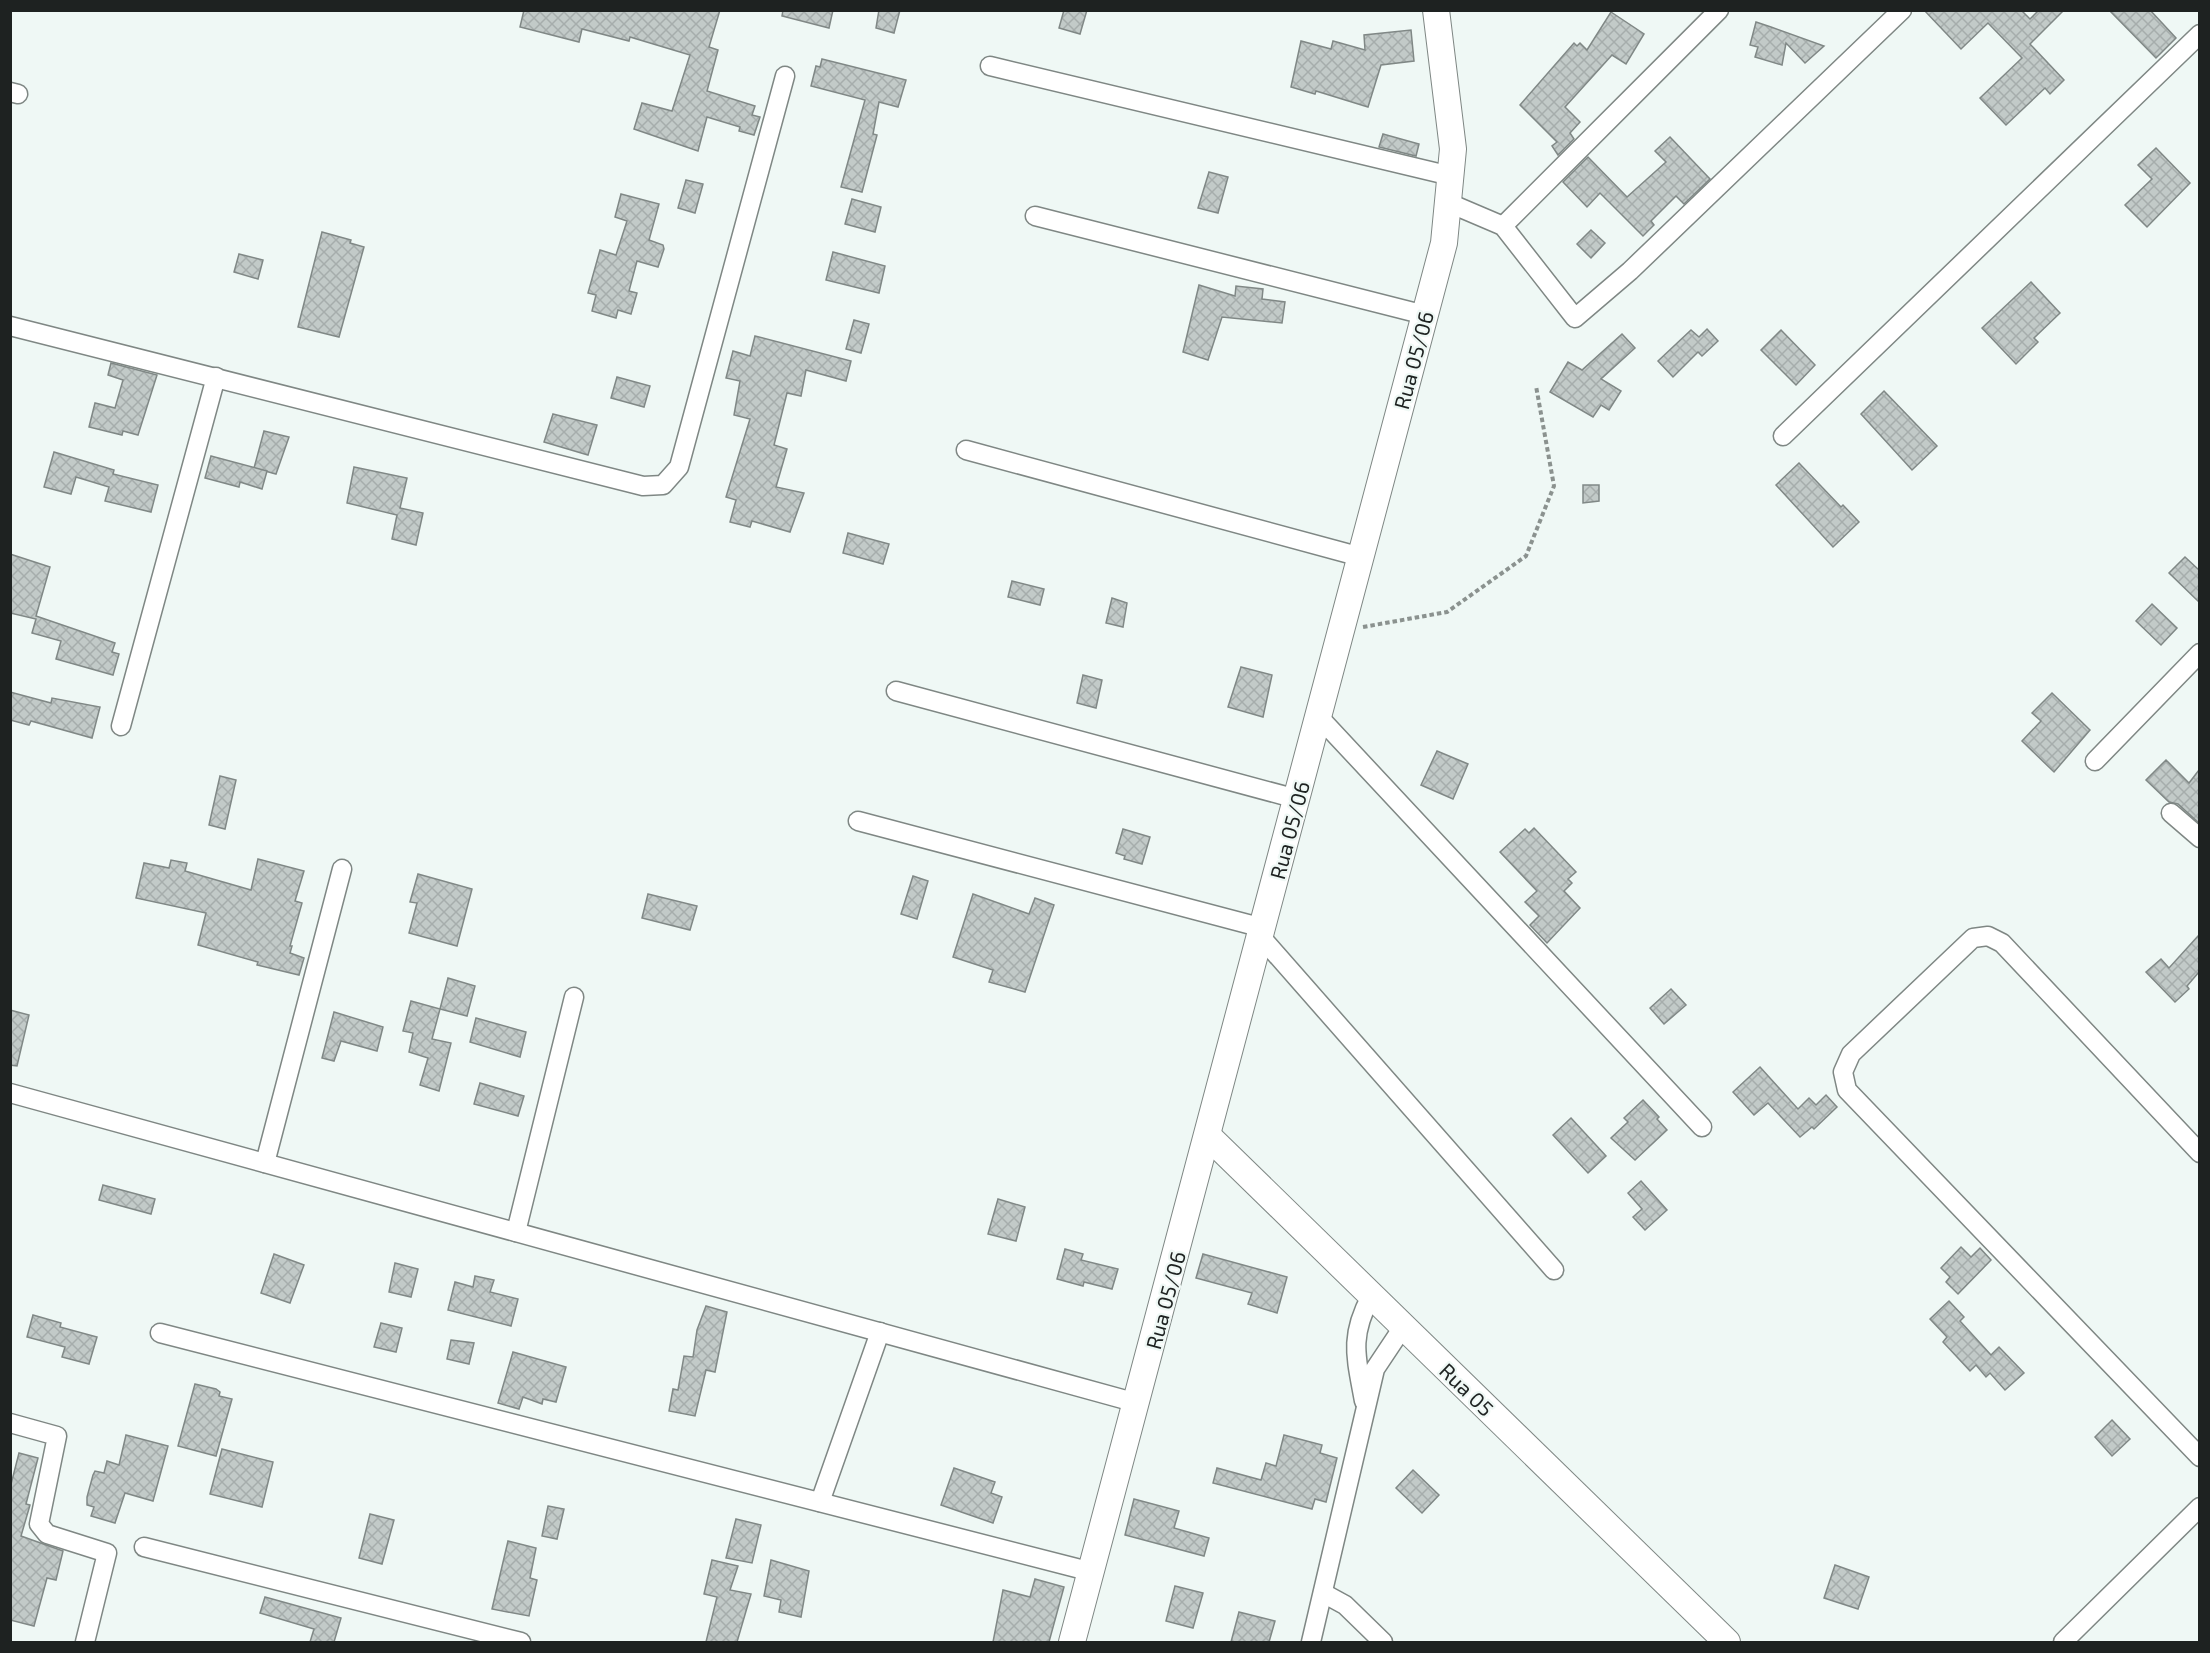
<svg xmlns="http://www.w3.org/2000/svg" width="2210" height="1653" font-family="'Exo 2',sans-serif">
<defs>
<pattern id="building-cross-hatch" width="8" height="8" patternUnits="userSpaceOnUse" patternTransform="scale(1.5)"><rect width="8" height="8" fill="#c2cac8"/><path d="M0 0l8 8M0 8l8-8" fill="none" stroke="#a6adac"/></pattern>
</defs>
<rect width="100%" height="100%" fill="#eff8f5"/>
<!-- building -->
<g fill="url(#building-cross-hatch)" stroke="#808886" stroke-width="1.5">
<polygon points="524,10 720,10 709,47 718,50 707,91 755,106 752,115 760,117 754,135 739,131 740,127 707,117 698,151 634,129 642,103 672,111 690,55 630,37 629,41 582,29 579,42 536,31 520,27"/>
<polygon points="783,10 833,10 829,28 782,16"/>
<polygon points="879,10 900,10 894,33 876,28"/>
<polygon points="1064,10 1087,10 1080,34 1059,28"/>
<polygon points="1924,10 2021,10 2030,19 2039,10 2064,10 2030,44 2064,80 2050,94 2045,88 2006,125 1980,98 2022,58 1988,23 1961,49"/>
<polygon points="2109,10 2150,10 2176,38 2156,58"/>
<polygon points="1611,12 1644,34 1626,64 1612,55 1565,107 1580,122 1570,133 1574,139 1558,155 1552,146 1557,142 1520,105 1574,43 1577,46 1580,43 1587,50"/>
<polygon points="1756,22 1771,27 1824,46 1805,63 1786,43 1782,65 1755,57 1758,47 1750,45"/>
<polygon points="1411,30 1414,61 1381,65 1368,107 1316,91 1315,94 1291,87 1301,41 1331,49 1333,41 1365,50 1364,35"/>
<polygon points="822,59 906,80 898,107 879,102 873,134 877,135 862,192 841,187 865,100 811,86 816,66 820,67"/>
<polygon points="1383,134 1419,144 1416,156 1379,147"/>
<polygon points="1670,137 1710,179 1684,204 1676,196 1651,221 1654,225 1643,236 1600,193 1587,207 1563,182 1588,157 1627,197 1666,162 1655,151"/>
<polygon points="2156,148 2190,183 2147,227 2125,205 2152,179 2138,165"/>
<polygon points="1209,172 1228,177 1218,213 1198,208"/>
<polygon points="686,180 703,184 695,213 678,208"/>
<polygon points="621,194 659,204 649,240 663,245 664,249 658,267 637,261 629,291 637,293 631,314 618,310 616,318 592,311 596,295 588,293 600,250 616,255 627,221 615,217"/>
<polygon points="852,199 881,207 875,232 845,224"/>
<polygon points="1591,230 1605,243 1591,258 1577,244"/>
<polygon points="322,232 351,240 350,243 364,247 339,337 298,327"/>
<polygon points="833,252 885,266 879,293 826,280"/>
<polygon points="239,254 263,260 258,279 234,272"/>
<polygon points="2031,282 2060,313 2034,338 2038,342 2016,364 1982,328"/>
<polygon points="1199,285 1235,296 1236,286 1263,289 1262,299 1285,302 1282,323 1222,317 1208,360 1183,352"/>
<polygon points="854,320 869,324 861,353 846,349"/>
<polygon points="1707,329 1718,341 1702,356 1698,352 1673,377 1658,361 1691,330 1699,337"/>
<polygon points="1781,330 1815,365 1796,385 1761,350"/>
<polygon points="1622,334 1635,348 1601,379 1621,391 1609,410 1601,405 1593,417 1550,392 1568,362 1582,370"/>
<polygon points="755,336 851,361 846,381 806,370 801,396 787,393 774,445 787,449 776,487 804,493 790,532 752,521 750,527 730,522 736,500 726,497 750,419 734,415 740,381 726,378 733,351 750,356"/>
<polygon points="111,363 157,375 138,435 123,431 122,435 89,427 95,403 115,408 123,380 108,375"/>
<polygon points="617,377 650,386 644,407 611,398"/>
<polygon points="1884,391 1937,446 1912,470 1861,414"/>
<polygon points="553,414 597,425 588,455 544,442"/>
<polygon points="264,431 289,437 276,474 254,468"/>
<polygon points="54,452 114,470 113,474 158,485 151,512 105,501 109,487 76,477 71,494 44,487"/>
<polygon points="211,456 267,471 262,489 240,482 239,487 205,478"/>
<polygon points="1799,463 1841,507 1843,505 1859,522 1833,547 1776,485"/>
<polygon points="354,467 407,478 400,508 423,513 416,545 392,539 397,515 347,503"/>
<polygon points="1583,485 1599,485 1599,501 1583,503"/>
<polygon points="848,533 889,544 883,564 843,553"/>
<polygon points="10,554 50,567 36,616 115,643 112,652 119,654 113,675 56,659 61,641 32,633 36,619 10,613"/>
<polygon points="2185,557 2199,570 2199,602 2169,573"/>
<polygon points="1012,581 1044,589 1040,605 1008,597"/>
<polygon points="1112,598 1127,603 1123,627 1106,623"/>
<polygon points="2152,604 2177,628 2161,645 2136,621"/>
<polygon points="1241,667 1272,675 1263,717 1228,707"/>
<polygon points="1083,675 1102,680 1096,708 1077,703"/>
<polygon points="10,692 51,703 52,698 100,707 92,738 31,721 29,725 10,720"/>
<polygon points="2052,693 2090,730 2054,772 2022,741 2041,721 2032,713"/>
<polygon points="1437,751 1468,764 1453,799 1421,785"/>
<polygon points="2166,760 2189,783 2199,770 2199,823 2178,804 2169,802 2146,780"/>
<polygon points="220,776 236,780 225,829 209,825"/>
<polygon points="1534,828 1576,872 1568,879 1572,883 1564,891 1580,908 1547,943 1530,925 1539,916 1525,902 1537,891 1500,852 1525,829 1529,833"/>
<polygon points="1123,829 1150,837 1142,864 1124,859 1125,856 1116,853"/>
<polygon points="258,859 304,871 295,901 302,903 290,946 292,946 290,953 304,958 299,975 257,965 258,962 198,945 206,913 136,898 144,863 169,868 171,860 187,863 185,871 251,890"/>
<polygon points="418,874 472,889 457,946 409,933 417,903 410,902"/>
<polygon points="913,876 928,881 917,919 901,914"/>
<polygon points="648,894 697,906 690,930 642,918"/>
<polygon points="973,894 1029,914 1035,898 1054,905 1025,992 989,982 993,970 953,957"/>
<polygon points="2199,935 2199,972 2187,986 2189,989 2175,1002 2146,972 2161,959 2169,968"/>
<polygon points="448,978 475,986 467,1016 440,1009"/>
<polygon points="1671,989 1686,1005 1664,1024 1650,1008"/>
<polygon points="411,1001 440,1009 432,1039 451,1043 439,1091 420,1085 428,1058 409,1052 413,1033 403,1031"/>
<polygon points="10,1010 29,1015 17,1066 10,1065"/>
<polygon points="334,1012 383,1027 377,1051 341,1041 334,1061 322,1058"/>
<polygon points="476,1018 526,1032 520,1057 470,1042"/>
<polygon points="1760,1067 1798,1109 1809,1098 1816,1105 1826,1095 1837,1107 1814,1129 1812,1127 1800,1137 1768,1103 1754,1115 1733,1092"/>
<polygon points="480,1083 524,1096 518,1116 474,1104"/>
<polygon points="1643,1100 1659,1117 1657,1119 1667,1130 1635,1160 1611,1138 1628,1122 1624,1118"/>
<polygon points="1571,1118 1606,1156 1588,1173 1553,1135"/>
<polygon points="1641,1181 1667,1210 1645,1230 1633,1217 1642,1209 1628,1193"/>
<polygon points="103,1185 155,1199 151,1214 99,1200"/>
<polygon points="998,1199 1025,1207 1016,1241 988,1234"/>
<polygon points="1961,1247 1971,1257 1980,1248 1991,1260 1958,1294 1946,1282 1950,1277 1941,1268"/>
<polygon points="1065,1249 1083,1254 1081,1260 1118,1269 1112,1289 1084,1282 1083,1286 1057,1279"/>
<polygon points="274,1254 304,1265 290,1303 261,1293"/>
<polygon points="1203,1254 1287,1277 1277,1313 1248,1304 1252,1293 1196,1278"/>
<polygon points="395,1263 418,1269 411,1297 389,1292"/>
<polygon points="475,1276 494,1280 490,1292 518,1299 511,1326 448,1310 455,1282 473,1287"/>
<polygon points="1949,1301 1964,1317 1960,1321 1991,1355 1999,1347 2024,1373 2005,1390 1990,1373 1986,1377 1976,1365 1970,1371 1943,1342 1947,1337 1930,1319"/>
<polygon points="706,1306 727,1312 715,1372 706,1370 695,1416 669,1411 673,1389 678,1390 684,1356 693,1357 697,1330"/>
<polygon points="33,1315 61,1323 60,1327 97,1337 89,1364 62,1357 65,1347 27,1337"/>
<polygon points="381,1323 402,1328 396,1352 374,1347"/>
<polygon points="451,1340 474,1343 469,1364 447,1359"/>
<polygon points="513,1352 566,1367 556,1402 543,1399 542,1404 523,1397 519,1409 498,1403"/>
<polygon points="195,1384 216,1389 220,1392 219,1396 232,1399 216,1456 178,1446"/>
<polygon points="2112,1420 2130,1439 2112,1456 2095,1437"/>
<polygon points="126,1435 168,1446 153,1501 125,1493 115,1523 91,1516 94,1507 87,1505 87,1497 93,1475 95,1471 104,1473 107,1461 119,1465"/>
<polygon points="1284,1435 1322,1445 1320,1453 1337,1458 1326,1502 1315,1499 1312,1509 1213,1483 1217,1468 1261,1480 1266,1463 1276,1466"/>
<polygon points="222,1449 273,1462 262,1507 210,1494"/>
<polygon points="19,1453 38,1458 26,1504 30,1505 21,1536 63,1551 56,1580 47,1578 34,1626 10,1620 10,1488"/>
<polygon points="954,1468 995,1482 991,1493 1002,1497 993,1523 941,1505"/>
<polygon points="1413,1470 1439,1495 1422,1513 1396,1488"/>
<polygon points="1134,1499 1179,1511 1174,1528 1209,1538 1204,1556 1125,1535"/>
<polygon points="548,1506 564,1509 557,1539 542,1536"/>
<polygon points="370,1514 394,1520 382,1564 359,1558"/>
<polygon points="736,1519 761,1525 752,1563 726,1558"/>
<polygon points="508,1541 536,1548 530,1578 537,1580 529,1616 492,1609"/>
<polygon points="712,1560 738,1566 730,1590 751,1594 737,1642 706,1642 717,1597 704,1594"/>
<polygon points="771,1560 809,1571 801,1617 779,1612 781,1600 764,1596"/>
<polygon points="1835,1565 1869,1577 1858,1609 1824,1598"/>
<polygon points="1035,1579 1064,1587 1049,1642 993,1642 1003,1590 1030,1597"/>
<polygon points="1175,1586 1203,1593 1193,1628 1166,1621"/>
<polygon points="265,1597 341,1618 334,1642 310,1642 314,1629 260,1613"/>
<polygon points="1239,1612 1275,1621 1269,1642 1231,1642"/>
</g>
<g fill="none" stroke-linecap="round" stroke-linejoin="round">
<defs>
<g id="street">
<polyline points="990,66 1451,176"/>
<polyline points="10,92 18,94"/>
<polyline points="1449,203 1503,226 1575,318 1630,271 1902,10"/>
<polyline points="1035,216 1425,315"/>
<polyline points="1503,226 1719,10"/>
<polyline points="10,326 643,486 663,485 679,467 785,76"/>
<polyline points="1783,436 2200,34"/>
<polyline points="966,450 1361,557"/>
<polyline points="896,691 1297,799"/>
<polyline points="1319,717 1702,1127"/>
<polyline points="121,726 216,377"/>
<polyline points="2095,761 2200,653"/>
<polyline points="2171,813 2200,838"/>
<polyline points="858,821 1263,928"/>
<polyline points="1261,937 1554,1270"/>
<polyline points="10,1093 1137,1403"/>
<polyline points="2200,1153 2002,943 1988,936 1973,938 1851,1054 1843,1072 1847,1090 2200,1457"/>
<polyline points="265,1163 342,869"/>
<polyline points="516,1232 574,997"/>
<polyline points="160,1333 1092,1572"/>
<path d="M1364 1401C1356 1357 1349 1337 1371 1296"/>
<polyline points="10,1423 57,1436 39,1524 47,1534 107,1553 85,1642"/>
<polyline points="820,1502 880,1332"/>
<polyline points="144,1547 521,1642"/>
<polyline points="1323,1593 1345,1605 1383,1642"/>
<polyline points="1311,1642 1375,1369 1403,1327"/>
<polyline points="2063,1642 2200,1507"/>
</g>
<g id="secondary">
<polyline points="1208,1136 1727,1642"/>
<polyline points="1072,1642 1444,243 1453,149 1436,10"/>
</g>
</defs>
<!-- street casing -->
<use href="#street" stroke="#7f8784" stroke-width="21"/>
<!-- secondary casing -->
<use href="#secondary" stroke="#7f8784" stroke-width="28"/>
<!-- path -->
<polyline stroke="#8b928f" stroke-width="4" stroke-dasharray="4.5 3" stroke-linecap="butt" points="1363,627 1447,612 1526,556 1554,486 1536,386"/>
<!-- street -->
<use href="#street" stroke="#fff" stroke-width="18"/>
<!-- secondary -->
<use href="#secondary" stroke="#fff" stroke-width="26"/>
</g>
<g text-anchor="middle" dominant-baseline="central" stroke-width="4.5" stroke-linejoin="round" paint-order="stroke">
<!-- street labels -->
<g font-size="21" fill="#1e2221" stroke="#eff8f5">
<text transform="translate(1413 360) rotate(-75)">Rua 05/06</text>
<text transform="translate(1289 830) rotate(-75)">Rua 05/06</text>
<text transform="translate(1165 1300) rotate(-75)">Rua 05/06</text>
<text transform="translate(1467 1389) rotate(44)">Rua 05</text>
</g>
</g>
<!-- border -->
<rect width="2210" height="1653" fill="none" stroke="#1e2221" stroke-width="24"/>
</svg>
